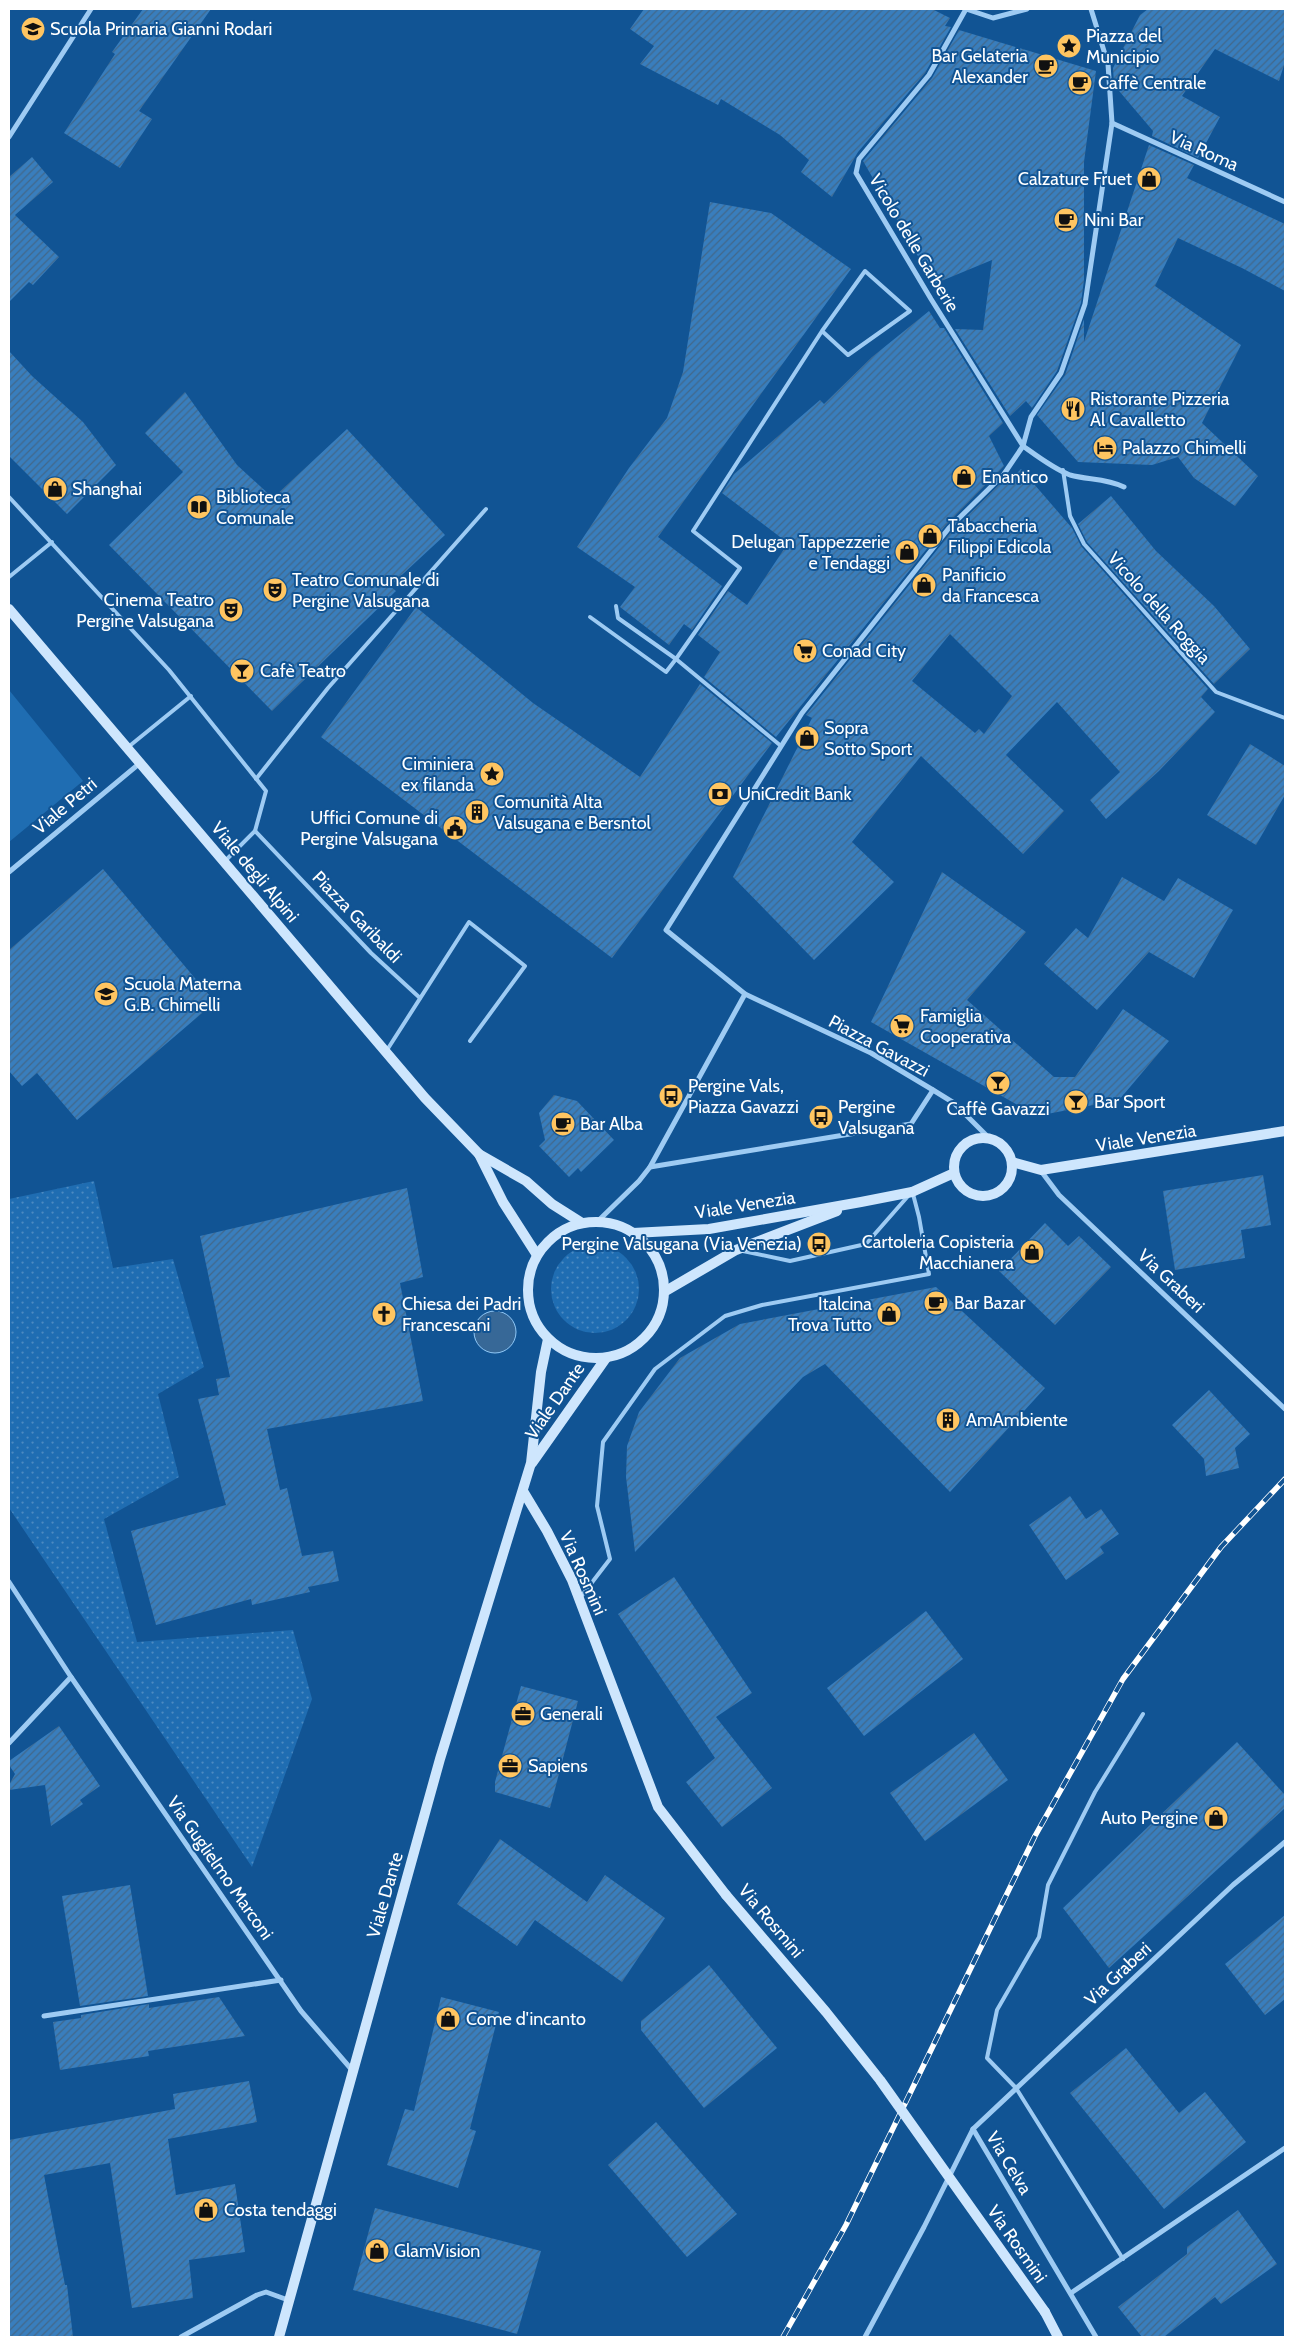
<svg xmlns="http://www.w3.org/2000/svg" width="1294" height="2346" font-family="Cabin,sans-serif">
<defs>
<pattern id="grass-dots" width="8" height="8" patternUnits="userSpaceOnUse" patternTransform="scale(1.25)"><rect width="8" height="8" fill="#1f6db2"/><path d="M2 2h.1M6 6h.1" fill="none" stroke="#4c8ac1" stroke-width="1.8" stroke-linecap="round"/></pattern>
<pattern id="building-hatch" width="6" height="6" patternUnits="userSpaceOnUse" patternTransform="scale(1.25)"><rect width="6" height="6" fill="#397ebd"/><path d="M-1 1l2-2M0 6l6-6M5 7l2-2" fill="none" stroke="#42688a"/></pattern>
</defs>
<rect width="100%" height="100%" fill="#115494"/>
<!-- grass -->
<g fill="url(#grass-dots)">
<polygon points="94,1181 113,1268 173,1259 204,1367 158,1394 179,1477 104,1519 137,1642 293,1630 312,1699 252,1867 9,1508 9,1199"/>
<circle cx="595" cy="1289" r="44"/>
</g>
<!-- park -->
<polygon fill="#1f6db2" points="9,690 83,781 9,842"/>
<!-- water -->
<circle fill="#376897" stroke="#90c8f7" cx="495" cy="1332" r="21"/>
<!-- building -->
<g fill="url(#building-hatch)" fill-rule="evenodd">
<polygon points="143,9 211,9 139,111 152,119 120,168 64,133 115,54 112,52"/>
<polygon points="644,9 932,9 950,18 945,26 951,27 925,73 858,152 832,197 801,172 809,160 780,135 721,99 718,105 640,64 654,46 630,29"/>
<polygon points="1148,9 1285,9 1285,62 1279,81 1215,49 1182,96 1220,117 1198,158 1152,136 1153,131 1114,85 1113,68 1140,15"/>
<polygon points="959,30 1096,71 1084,162 1084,280 1081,303 1057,371 1032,408 1026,401 1010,416 955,329 983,330 992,260 934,284 863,161 932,78"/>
<polygon points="1149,145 1194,165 1187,178 1285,224 1285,291 1242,268 1178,238 1155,286 1241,345 1202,423 1258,476 1235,506 1194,478 1178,457 1152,465 1078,462 1037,415 1065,375 1084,319 1084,342"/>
<polygon points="32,157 53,182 15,215 59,257 33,285 29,282 9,302 9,177"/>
<polygon points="710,202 771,213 851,269 658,537 722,586 692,630 684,624 669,645 620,607 635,587 577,547 629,468 667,418 683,372"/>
<polygon points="929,311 940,328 944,328 1003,423 989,436 1004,466 946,525 776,737 704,677 720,652 698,635 728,591 747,605 788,543 722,493 734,474 820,400 824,404 872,357"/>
<polygon points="9,351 32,376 83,422 116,465 67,514 9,456"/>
<polygon points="185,392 237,465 273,498 347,429 445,535 390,586 396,591 272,711 109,545 183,472 145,433"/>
<path d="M1021 469 1072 528 1081 546 1208 689 1201 697 1215 712 1159 771 1106 819 1090 800 1120 772 1057 702 1006 755 1064 811 1023 854 921 756 852 842 894 882 814 960 733 877 812 718 806 715 952 531 1009 475 1011 479ZM950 634 1012 696 984 734 979 729 975 733 912 681Z"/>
<polygon points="1111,496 1156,551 1214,606 1250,649 1214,684 1087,542 1078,524"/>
<polygon points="416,607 533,703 640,777 700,684 772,743 612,958 321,737"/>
<polygon points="1250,744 1285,766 1285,795 1256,845 1207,815"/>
<polygon points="103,869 215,1002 77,1120 37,1073 22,1086 9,1071 9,950"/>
<polygon points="942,872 1026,932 967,1000 1054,1077 1075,1077 1123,1009 1169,1041 1119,1100 1037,1116 871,1022"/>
<polygon points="1122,877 1164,901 1178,878 1233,910 1194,978 1149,952 1097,1010 1044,964 1076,928 1088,938"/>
<polygon points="554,1095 577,1101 614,1140 581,1172 578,1168 569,1177 539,1146 545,1140 539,1113"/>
<polygon points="1263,1175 1271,1225 1241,1230 1245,1258 1175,1270 1163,1191"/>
<polygon points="407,1188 423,1277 400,1283 423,1401 267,1429 280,1490 287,1488 302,1556 333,1551 339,1581 308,1587 310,1592 252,1605 251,1599 156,1625 131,1531 226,1505 198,1399 219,1395 216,1379 230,1377 200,1236"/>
<polygon points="1045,1223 1068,1246 1079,1236 1111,1267 1055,1325 999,1271"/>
<polygon points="936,1287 1045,1388 950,1492 825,1364 803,1377 635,1552 626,1477 627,1446 639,1412 680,1358 740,1324"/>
<polygon points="1209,1390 1250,1434 1235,1448 1239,1468 1206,1476 1204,1459 1172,1425"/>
<polygon points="1070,1496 1086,1519 1101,1509 1119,1534 1100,1547 1104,1553 1066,1580 1029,1525"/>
<polygon points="674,1577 752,1693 716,1717 772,1788 722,1827 686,1782 715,1758 618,1614"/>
<polygon points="926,1611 963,1659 864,1736 827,1688"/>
<polygon points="521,1686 578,1701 550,1808 495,1792 495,1782"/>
<polygon points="59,1726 100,1786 80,1800 83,1804 51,1826 45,1785 9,1790 9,1785 15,1774 9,1765 9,1761"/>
<polygon points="974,1733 1008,1780 925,1841 890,1793"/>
<polygon points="1237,1742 1285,1795 1285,1808 1109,1968 1063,1908"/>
<polygon points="500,1839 587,1902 605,1875 665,1918 622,1982 535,1920 517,1946 457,1904"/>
<polygon points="130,1885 148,1996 80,2006 62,1896"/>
<polygon points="1285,1915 1285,1999 1265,2015 1225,1964"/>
<polygon points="709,1965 777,2048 704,2108 641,2030 641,2021"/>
<polygon points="219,1997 245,2036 148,2051 149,2056 60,2070 53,2022 81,2018 81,2015 149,2004 149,2008"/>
<polygon points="441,1997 499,2012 470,2129 476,2131 458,2188 387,2165 405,2109 414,2111"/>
<polygon points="1126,2048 1179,2113 1205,2092 1246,2142 1164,2209 1070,2093"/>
<polygon points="249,2081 257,2122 168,2139 176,2195 235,2184 245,2252 189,2260 193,2298 132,2308 110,2163 44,2175 65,2285 67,2285 73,2337 9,2337 9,2140 175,2109 173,2094"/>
<polygon points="656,2122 737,2214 687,2257 608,2165"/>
<polygon points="375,2208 541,2251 517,2334 353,2290"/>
<polygon points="1238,2210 1277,2264 1221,2304 1215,2297 1164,2337 1142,2337 1118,2307 1187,2254 1187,2247"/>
</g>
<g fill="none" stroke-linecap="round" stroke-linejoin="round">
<!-- lane -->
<g stroke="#9ecbf3" stroke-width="4">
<polyline points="1063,470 1070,516 1084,544 1216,692 1285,718"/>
<polyline points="9,497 169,670 266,791 255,831"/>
<polyline points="9,577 52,542"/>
<polyline points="590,617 666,672 676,659 618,618 616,606"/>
<polyline points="781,746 676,659 740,568 693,531 822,331 865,271 910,311 848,355 822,331"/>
<polyline points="127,748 191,696"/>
<polyline points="256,779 328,688 486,509"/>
<polyline points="225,861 255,831 371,953 420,998"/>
<polyline points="387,1050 469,922 525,966 470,1041"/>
<polyline points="743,1251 790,1261 866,1244 909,1195"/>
<polyline points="580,1598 610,1559 597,1506 603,1442 655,1369 725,1316 762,1305 929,1274 919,1217 913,1194"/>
<polyline points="1123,2259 1016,2088 987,2058 997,2010 1039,1937 1048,1885 1095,1792 1143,1714"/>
</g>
<!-- street -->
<g stroke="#9ecbf3" stroke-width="5">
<path d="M966 9 929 75 859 159 856 173 931 299 1023 446C1037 456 1054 469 1070 475 1088 480 1106 478 1124 487"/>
<polyline points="966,9 993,18 1027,9"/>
<polyline points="1112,123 1285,202"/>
<polyline points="9,137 91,9"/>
<polyline points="9,872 140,763"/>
<polyline points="989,1138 954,1103 933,1090 871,1053 745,994 666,930 802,713 949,528 1004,474 1023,446 1031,417 1061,373 1085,304 1112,123 1108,64 1091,9"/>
<polyline points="650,1167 911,1124 933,1090"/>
<polyline points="1041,1171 1059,1195 1285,1409"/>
<polyline points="597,1222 639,1181 650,1167 745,994"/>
<polyline points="9,1582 71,1677 301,2011 352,2070"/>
<polyline points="9,1743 71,1677"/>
<polyline points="44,2016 281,1980"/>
<polyline points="973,2129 1096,2337"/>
<polyline points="1071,2293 1285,2148"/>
<polyline points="181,2337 257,2295 266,2292 288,2300"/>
<polyline points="865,2337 924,2227 973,2129 1233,1885 1285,1842"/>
</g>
<!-- secondary -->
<g stroke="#cee6fd" stroke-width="10">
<polyline points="9,609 425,1098 479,1154 526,1181 552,1204 582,1223"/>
<circle cx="983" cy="1167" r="29"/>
<polyline points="479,1154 503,1202 537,1255"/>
<polyline points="1012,1162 1041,1170 1285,1131"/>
<circle cx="596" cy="1290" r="68"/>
<polyline points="633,1233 709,1229 861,1202 912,1192 954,1173"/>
<polyline points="664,1292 736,1250 837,1211"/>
<polyline points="532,1463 606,1358"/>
<polyline points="523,1491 547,1531 572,1580 658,1807 726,1895"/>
<polyline points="1045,2312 1058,2337"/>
<polyline points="279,2337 440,1759 531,1463 541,1372 548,1339"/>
</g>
<defs>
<polyline id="rail" points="783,2337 846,2225 1035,1836 1123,1679 1221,1547 1285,1479"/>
</defs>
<!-- rail casing -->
<use href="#rail" stroke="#fff" stroke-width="5.5"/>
<!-- rail -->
<use href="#rail" stroke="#115494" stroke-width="4" stroke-dasharray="11" stroke-linecap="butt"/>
<!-- secondary-bridge -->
<polyline stroke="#cee6fd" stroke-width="10" points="726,1895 826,2012 880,2080 1045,2312"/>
</g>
<!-- icons -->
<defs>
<symbol id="school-disc" viewBox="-11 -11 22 22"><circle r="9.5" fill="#ffc561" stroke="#115494"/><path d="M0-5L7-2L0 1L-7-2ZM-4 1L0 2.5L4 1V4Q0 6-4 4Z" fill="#111"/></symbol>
<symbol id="sight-disc" viewBox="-11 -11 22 22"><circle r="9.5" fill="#ffc561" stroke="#115494"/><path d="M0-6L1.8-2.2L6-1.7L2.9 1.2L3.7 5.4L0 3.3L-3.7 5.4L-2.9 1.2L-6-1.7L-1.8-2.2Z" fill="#111"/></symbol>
<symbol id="cafe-disc" viewBox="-11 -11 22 22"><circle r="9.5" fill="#ffc561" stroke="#115494"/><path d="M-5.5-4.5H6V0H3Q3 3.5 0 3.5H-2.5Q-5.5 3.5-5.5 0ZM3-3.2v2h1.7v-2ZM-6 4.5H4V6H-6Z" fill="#111"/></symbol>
<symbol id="shop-disc" viewBox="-11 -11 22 22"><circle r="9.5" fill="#ffc561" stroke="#115494"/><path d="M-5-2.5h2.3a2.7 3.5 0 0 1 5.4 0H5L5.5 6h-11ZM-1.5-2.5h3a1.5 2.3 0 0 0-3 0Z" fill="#111"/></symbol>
<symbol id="restaurant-disc" viewBox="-11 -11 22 22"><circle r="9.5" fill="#ffc561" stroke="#115494"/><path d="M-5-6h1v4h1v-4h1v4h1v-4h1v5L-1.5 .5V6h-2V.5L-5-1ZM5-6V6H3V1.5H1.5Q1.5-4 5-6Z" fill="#111"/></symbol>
<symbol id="hotel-disc" viewBox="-11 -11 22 22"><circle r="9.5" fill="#ffc561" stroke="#115494"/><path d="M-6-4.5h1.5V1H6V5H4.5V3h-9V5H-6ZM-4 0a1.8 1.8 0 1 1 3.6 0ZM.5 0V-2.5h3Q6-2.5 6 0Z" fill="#111"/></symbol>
<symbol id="library-disc" viewBox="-11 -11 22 22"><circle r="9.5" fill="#ffc561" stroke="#115494"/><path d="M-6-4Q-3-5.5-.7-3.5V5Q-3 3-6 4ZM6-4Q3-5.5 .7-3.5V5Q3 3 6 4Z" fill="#111"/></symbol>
<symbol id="theatre-disc" viewBox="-11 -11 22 22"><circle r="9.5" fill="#ffc561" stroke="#115494"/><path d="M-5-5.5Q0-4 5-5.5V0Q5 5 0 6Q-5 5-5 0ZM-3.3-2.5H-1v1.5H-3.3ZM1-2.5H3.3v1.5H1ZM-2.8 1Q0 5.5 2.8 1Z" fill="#111"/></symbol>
<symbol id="supermarket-disc" viewBox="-11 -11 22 22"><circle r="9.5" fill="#ffc561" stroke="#115494"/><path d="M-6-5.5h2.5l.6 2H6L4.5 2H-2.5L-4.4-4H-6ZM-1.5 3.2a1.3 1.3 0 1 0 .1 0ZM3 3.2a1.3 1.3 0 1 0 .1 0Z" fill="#111"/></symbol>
<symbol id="bar-disc" viewBox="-11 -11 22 22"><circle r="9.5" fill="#ffc561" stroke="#115494"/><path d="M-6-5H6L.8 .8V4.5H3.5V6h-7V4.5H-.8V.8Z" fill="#111"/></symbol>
<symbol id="bank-disc" viewBox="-11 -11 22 22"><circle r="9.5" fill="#ffc561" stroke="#115494"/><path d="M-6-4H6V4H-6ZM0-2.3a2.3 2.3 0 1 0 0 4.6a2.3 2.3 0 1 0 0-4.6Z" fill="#111"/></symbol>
<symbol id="building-disc" viewBox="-11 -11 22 22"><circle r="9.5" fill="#ffc561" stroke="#115494"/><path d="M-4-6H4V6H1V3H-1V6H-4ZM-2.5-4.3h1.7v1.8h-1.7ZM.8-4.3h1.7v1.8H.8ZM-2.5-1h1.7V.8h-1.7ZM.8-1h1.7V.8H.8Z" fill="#111"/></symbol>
<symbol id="civic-disc" viewBox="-11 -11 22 22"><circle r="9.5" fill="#ffc561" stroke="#115494"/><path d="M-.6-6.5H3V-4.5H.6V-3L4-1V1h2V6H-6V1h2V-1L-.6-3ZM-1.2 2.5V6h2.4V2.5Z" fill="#111"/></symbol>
<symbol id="bus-disc" viewBox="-11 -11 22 22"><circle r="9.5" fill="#ffc561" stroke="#115494"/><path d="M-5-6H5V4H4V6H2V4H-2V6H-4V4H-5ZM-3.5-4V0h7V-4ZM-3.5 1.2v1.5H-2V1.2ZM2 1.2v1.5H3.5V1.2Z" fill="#111"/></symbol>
<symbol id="church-disc" viewBox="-11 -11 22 22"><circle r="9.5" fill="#ffc561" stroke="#115494"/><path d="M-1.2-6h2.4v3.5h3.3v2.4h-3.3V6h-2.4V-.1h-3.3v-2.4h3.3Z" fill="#111"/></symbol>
<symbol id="office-disc" viewBox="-11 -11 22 22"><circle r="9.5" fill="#ffc561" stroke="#115494"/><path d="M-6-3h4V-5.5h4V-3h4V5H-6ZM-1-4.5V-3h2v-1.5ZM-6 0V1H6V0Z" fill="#111"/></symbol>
</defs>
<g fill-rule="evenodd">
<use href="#school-disc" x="19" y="15" width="28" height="28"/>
<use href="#sight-disc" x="1055" y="32" width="28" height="28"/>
<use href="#cafe-disc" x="1032" y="52" width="28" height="28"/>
<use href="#cafe-disc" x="1066" y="69" width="28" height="28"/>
<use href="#shop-disc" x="1135" y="165" width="28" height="28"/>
<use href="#cafe-disc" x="1052" y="206" width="28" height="28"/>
<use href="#restaurant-disc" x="1059" y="395" width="28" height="28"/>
<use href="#hotel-disc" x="1091" y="434" width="28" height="28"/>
<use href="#shop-disc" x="950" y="463" width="28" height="28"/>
<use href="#shop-disc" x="41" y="475" width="28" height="28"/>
<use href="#library-disc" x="185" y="493" width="28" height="28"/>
<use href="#shop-disc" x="916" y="522" width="28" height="28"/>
<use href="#shop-disc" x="893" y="538" width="28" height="28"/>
<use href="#shop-disc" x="910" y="571" width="28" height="28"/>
<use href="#theatre-disc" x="261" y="576" width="28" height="28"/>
<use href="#theatre-disc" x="217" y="596" width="28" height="28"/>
<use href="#supermarket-disc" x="791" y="637" width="28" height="28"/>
<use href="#bar-disc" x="228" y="657" width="28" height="28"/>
<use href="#shop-disc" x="793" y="724" width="28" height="28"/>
<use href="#sight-disc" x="478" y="760" width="28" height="28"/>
<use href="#bank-disc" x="706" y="780" width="28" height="28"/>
<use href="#building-disc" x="463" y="798" width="28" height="28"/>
<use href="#civic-disc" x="441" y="814" width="28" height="28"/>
<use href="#school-disc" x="92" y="980" width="28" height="28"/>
<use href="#supermarket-disc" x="888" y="1012" width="28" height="28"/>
<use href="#bar-disc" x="984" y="1069" width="28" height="28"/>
<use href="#bus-disc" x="657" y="1082" width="28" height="28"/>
<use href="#bar-disc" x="1062" y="1088" width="28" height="28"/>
<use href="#bus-disc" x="807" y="1103" width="28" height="28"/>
<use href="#cafe-disc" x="549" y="1110" width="28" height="28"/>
<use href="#bus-disc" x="805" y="1230" width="28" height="28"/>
<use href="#shop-disc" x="1018" y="1238" width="28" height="28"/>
<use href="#cafe-disc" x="922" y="1289" width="28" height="28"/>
<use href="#church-disc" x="370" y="1300" width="28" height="28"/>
<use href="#shop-disc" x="875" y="1300" width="28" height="28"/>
<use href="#building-disc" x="934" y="1406" width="28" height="28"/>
<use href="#office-disc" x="509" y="1700" width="28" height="28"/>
<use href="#office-disc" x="496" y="1752" width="28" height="28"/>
<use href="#shop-disc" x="1202" y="1804" width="28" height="28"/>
<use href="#shop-disc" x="434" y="2005" width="28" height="28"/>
<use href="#shop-disc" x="192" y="2196" width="28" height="28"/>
<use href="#shop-disc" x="363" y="2237" width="28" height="28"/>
</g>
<g text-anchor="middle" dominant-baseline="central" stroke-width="4" stroke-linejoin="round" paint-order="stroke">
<!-- poi labels -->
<g font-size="18" fill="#fff" stroke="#115494" text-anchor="start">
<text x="50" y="29">Scuola Primaria Gianni Rodari</text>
<text x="1086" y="36">Piazza del<tspan x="1086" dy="21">Municipio</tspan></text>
<text x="1028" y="56" text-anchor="end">Bar Gelateria<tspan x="1028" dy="21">Alexander</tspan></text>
<text x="1098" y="83">Caffè Centrale</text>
<text x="1132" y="179" text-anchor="end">Calzature Fruet</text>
<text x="1084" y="220">Nini Bar</text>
<text x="1090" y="399">Ristorante Pizzeria<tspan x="1090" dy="21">Al Cavalletto</tspan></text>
<text x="1122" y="448">Palazzo Chimelli</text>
<text x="982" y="477">Enantico</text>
<text x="72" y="489">Shanghai</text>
<text x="216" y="497">Biblioteca<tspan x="216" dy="21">Comunale</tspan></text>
<text x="948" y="526">Tabaccheria<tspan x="948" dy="21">Filippi Edicola</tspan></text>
<text x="890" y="542" text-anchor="end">Delugan Tappezzerie<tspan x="890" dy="21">e Tendaggi</tspan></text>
<text x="942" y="575">Panificio<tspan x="942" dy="21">da Francesca</tspan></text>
<text x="292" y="580">Teatro Comunale di<tspan x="292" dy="21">Pergine Valsugana</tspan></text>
<text x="214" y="600" text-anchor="end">Cinema Teatro<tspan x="214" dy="21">Pergine Valsugana</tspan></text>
<text x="822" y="651">Conad City</text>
<text x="260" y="671">Cafè Teatro</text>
<text x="824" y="728">Sopra<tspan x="824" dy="21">Sotto Sport</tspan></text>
<text x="474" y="764" text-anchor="end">Ciminiera<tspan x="474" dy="21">ex filanda</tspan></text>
<text x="738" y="794">UniCredit Bank</text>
<text x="494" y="802">Comunità Alta<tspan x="494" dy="21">Valsugana e Bersntol</tspan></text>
<text x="438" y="818" text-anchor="end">Uffici Comune di<tspan x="438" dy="21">Pergine Valsugana</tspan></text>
<text x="124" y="984">Scuola Materna<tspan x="124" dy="21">G.B. Chimelli</tspan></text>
<text x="920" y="1016">Famiglia<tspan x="920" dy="21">Cooperativa</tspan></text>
<text x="688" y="1086">Pergine Vals,<tspan x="688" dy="21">Piazza Gavazzi</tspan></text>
<text x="1094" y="1102">Bar Sport</text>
<text x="838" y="1107">Pergine<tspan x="838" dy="21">Valsugana</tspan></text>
<text x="998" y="1109" text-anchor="middle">Caffè Gavazzi</text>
<text x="580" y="1124">Bar Alba</text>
<text x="1014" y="1242" text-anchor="end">Cartoleria Copisteria<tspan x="1014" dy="21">Macchianera</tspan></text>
<text x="802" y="1244" text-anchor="end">Pergine Valsugana (Via Venezia)</text>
<text x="954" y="1303">Bar Bazar</text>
<text x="402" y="1304">Chiesa dei Padri<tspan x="402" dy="21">Francescani</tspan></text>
<text x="872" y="1304" text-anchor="end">Italcina<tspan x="872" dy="21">Trova Tutto</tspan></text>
<text x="966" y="1420">AmAmbiente</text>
<text x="540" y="1714">Generali</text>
<text x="528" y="1766">Sapiens</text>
<text x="1198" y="1818" text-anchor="end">Auto Pergine</text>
<text x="466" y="2019">Come d'incanto</text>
<text x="224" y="2210">Costa tendaggi</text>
<text x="394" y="2251">GlamVision</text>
</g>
<!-- street labels -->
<g font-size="18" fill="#fff" stroke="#115494">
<text transform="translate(1204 151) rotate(24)">Via Roma</text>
<text transform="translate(914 243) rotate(59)">Vicolo delle Garberie</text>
<text transform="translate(1159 608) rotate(48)">Vicolo della Roggia</text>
<text transform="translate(65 806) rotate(-40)">Viale Petri</text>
<text transform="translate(255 872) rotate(50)">Viale degli Alpini</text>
<text transform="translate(357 917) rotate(46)">Piazza Garibaldi</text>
<text transform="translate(879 1046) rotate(28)">Piazza Gavazzi</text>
<text transform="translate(1146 1138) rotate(-9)">Viale Venezia</text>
<text transform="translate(745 1205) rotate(-9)">Viale Venezia</text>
<text transform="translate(1171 1281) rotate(43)">Via Graberi</text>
<text transform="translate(555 1401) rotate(-55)">Viale Dante</text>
<text transform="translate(583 1573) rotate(66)">Via Rosmini</text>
<text transform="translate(220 1868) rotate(55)">Via Guglielmo Marconi</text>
<text transform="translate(385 1895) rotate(-74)">Viale Dante</text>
<text transform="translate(771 1921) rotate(50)">Via Rosmini</text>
<text transform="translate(1118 1974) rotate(-43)">Via Graberi</text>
<text transform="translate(1009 2163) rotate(59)">Via Celva</text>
<text transform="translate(1017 2244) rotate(55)">Via Rosmini</text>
</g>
</g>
<!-- border -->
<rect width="1294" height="2346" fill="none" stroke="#ffffff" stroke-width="20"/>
</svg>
